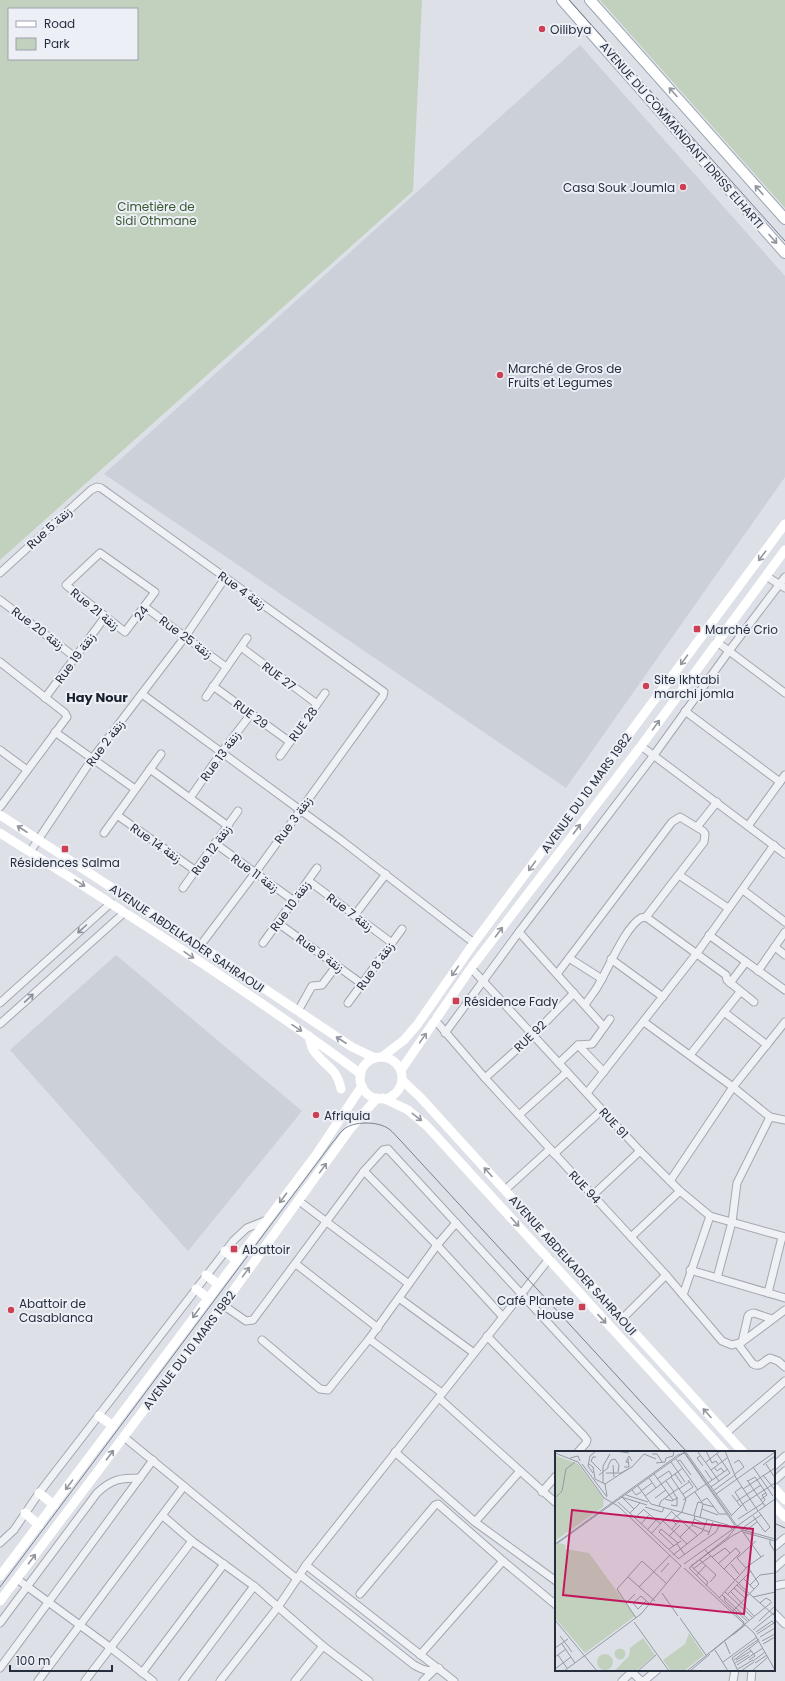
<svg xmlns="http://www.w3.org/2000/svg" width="785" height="1681" font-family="Poppins,Vazirmatn,sans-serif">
<rect width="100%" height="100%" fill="#dde1e7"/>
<!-- built -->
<g fill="#cbd0d9">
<polygon points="580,45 785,276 785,477 566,788 104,474"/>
<polygon points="116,955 302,1111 188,1251 10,1050"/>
</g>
<!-- green -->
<g fill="#c2d1be" fill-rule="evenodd">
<path d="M0 0H422L413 191 0 560ZM9 9H137V59H9Z"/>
<polygon points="600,0 785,0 785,208"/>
</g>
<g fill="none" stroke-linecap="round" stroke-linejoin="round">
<defs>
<g id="minor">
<polygon points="100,553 155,592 125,632 66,585"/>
<polyline points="0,573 91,490 97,487 101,488 384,692 383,696 255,873 200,946"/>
<polyline points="766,576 785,588"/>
<polyline points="0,600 75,657"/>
<polyline points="145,607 226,667"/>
<polyline points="717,642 785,693"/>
<polyline points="241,647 317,704"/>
<polyline points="0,662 65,713 67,717 0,807"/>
<polyline points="213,686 290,742"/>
<polyline points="142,694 341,840 474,943"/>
<polyline points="206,697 247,638"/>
<polyline points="45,698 105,617"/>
<polyline points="685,711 780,782"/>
<polyline points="55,732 135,789"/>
<polyline points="641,746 785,854"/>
<polyline points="0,750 27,770"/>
<polyline points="280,756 325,693"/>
<polyline points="150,769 228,826"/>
<polyline points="190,798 221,753 251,714"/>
<polyline points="117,815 196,871"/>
<polyline points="748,826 785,775"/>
<polyline points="697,827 717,802"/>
<polyline points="104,833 161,754"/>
<polyline points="216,844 294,901"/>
<polyline points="30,852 92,759 185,637 225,578"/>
<polyline points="679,875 728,908"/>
<polyline points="309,881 392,943"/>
<polyline points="183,888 238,811"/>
<polyline points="743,890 785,922"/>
<polyline points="354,916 386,874"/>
<polyline points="278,923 362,984"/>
<polyline points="519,932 604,1027"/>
<polyline points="709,935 785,990"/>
<polyline points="263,943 317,868"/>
<polyline points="775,947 785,955"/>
<polyline points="569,958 602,979"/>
<polyline points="611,959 663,997"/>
<polyline points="471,968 640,1151 680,1191 710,1216 785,1237"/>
<polyline points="758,971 785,932"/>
<polyline points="557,974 672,822 680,817 703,831 705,834 704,842 646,917"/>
<polyline points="730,983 746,962"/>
<polyline points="0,1003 111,903"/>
<polyline points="348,1003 402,929"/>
<path d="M585 1005C589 998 595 992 599 984 608 969 626 926 641 918L646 917 726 975 727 980 754 1002"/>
<polyline points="298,1011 312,986 322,985 337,965"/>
<polyline points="724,1012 767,1045"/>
<polyline points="435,1020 485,1078 666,1275 722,1341 732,1345 742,1342 785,1310"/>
<polyline points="644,1022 733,1087 770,1117 785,1120"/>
<polyline points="0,1024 125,912"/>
<polyline points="445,1033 519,932 654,755 729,651 785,577"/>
<polyline points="578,1045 604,1072"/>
<polyline points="690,1055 740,992"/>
<polyline points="559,1063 578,1045 592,1044 610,1019"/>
<polyline points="485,1078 533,1035 574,993"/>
<polyline points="587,1093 697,953 774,845"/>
<polyline points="519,1115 567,1072"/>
<polyline points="554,1154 602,1110"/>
<polyline points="364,1171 437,1245 503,1317"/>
<polyline points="670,1181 733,1087 785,1022"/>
<polyline points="505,1190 550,1149"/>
<polyline points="593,1195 640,1151"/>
<polyline points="299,1201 409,1284"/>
<polyline points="631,1237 680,1191"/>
<polyline points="296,1264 378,1328"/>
<polyline points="690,1270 785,1298"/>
<polyline points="717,1278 732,1222 737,1183 770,1117"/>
<polyline points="768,1293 782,1237"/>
<polyline points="683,1295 710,1216"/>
<polyline points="399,1298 474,1353"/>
<polyline points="223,1305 246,1321 253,1320 364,1171 383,1150 388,1149 667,1452"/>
<polyline points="622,1319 666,1275"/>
<polyline points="487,1336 584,1436 587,1440 586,1443 578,1452"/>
<polyline points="369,1339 442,1393"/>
<polyline points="262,1340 320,1389 328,1390 369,1339 437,1245 456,1223"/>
<polyline points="742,1342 748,1316 750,1314 754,1313 772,1319"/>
<path d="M738 1344 753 1364C761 1368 763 1361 770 1358L778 1361 785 1367"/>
<polyline points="439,1398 556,1503"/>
<polyline points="726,1433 785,1381"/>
<polyline points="124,1437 297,1579 306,1565 549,1259"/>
<polyline points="395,1452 475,1522 556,1581"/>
<polyline points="774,1466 785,1456"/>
<polyline points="774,1481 785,1471"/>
<polyline points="542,1492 556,1476"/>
<polyline points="163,1516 192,1541 254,1586 323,1646 369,1681"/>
<polyline points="475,1522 520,1471"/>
<polyline points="0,1543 14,1530 39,1493 234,1240 247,1228 267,1220"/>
<polyline points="774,1547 785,1538"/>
<polyline points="306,1565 454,1681"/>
<polyline points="774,1569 785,1559"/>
<path d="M300 1575 414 1665C423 1670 430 1673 439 1668"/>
<polyline points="17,1579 111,1648 153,1681"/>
<polyline points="774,1586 785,1584"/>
<polyline points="360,1594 435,1505 438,1504 503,1561 556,1605"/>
<polyline points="774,1613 785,1624"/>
<path d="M0 1623 97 1493C112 1479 120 1478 140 1478"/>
<polyline points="420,1655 503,1561"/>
<polyline points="0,1668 153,1460"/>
<polyline points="630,1670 641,1681"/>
<polyline points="142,1673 224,1564"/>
<polyline points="38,1681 184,1486"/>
<polyline points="85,1681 192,1541"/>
<polyline points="183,1681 254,1586"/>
<polyline points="220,1681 278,1607 297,1579"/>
<polyline points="295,1681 323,1646"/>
<polyline points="423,1681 433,1671"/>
<polyline points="622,1681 634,1670"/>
<polyline points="644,1681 657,1670"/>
<polyline points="733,1681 735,1670"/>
<polyline points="751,1681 752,1670"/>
</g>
<g id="primary">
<polyline points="562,0 785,253"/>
<polyline points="590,0 785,219"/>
</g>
</defs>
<!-- minor casing -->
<use href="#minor" stroke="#a2a8b1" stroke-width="9"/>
<!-- primary casing -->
<use href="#primary" stroke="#9ca5b3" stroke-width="12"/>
<!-- minor -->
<use href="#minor" stroke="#eff1f5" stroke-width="7"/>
<!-- secondary -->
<g stroke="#fff" stroke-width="9">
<polyline points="0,815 154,915 352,1047 375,1058"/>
<path d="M0 833C122 910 244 988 361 1074"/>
<path d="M309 1036C310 1041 311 1047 314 1051 325 1067 336 1066 341 1089"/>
<polyline points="382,1057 404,1040 417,1025 474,943 785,524"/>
<circle cx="381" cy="1078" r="21"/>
<polyline points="401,1070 471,968 641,746 785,550"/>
<polyline points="402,1080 421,1098 743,1452"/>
<polyline points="383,1098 408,1110 427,1126 725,1452"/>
<polyline points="225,1251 236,1260"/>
<polyline points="206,1275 218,1284"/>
<polyline points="196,1289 208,1298"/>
<polyline points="99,1416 113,1426"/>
<polyline points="774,1488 785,1500"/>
<polyline points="39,1493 54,1505"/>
<polyline points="774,1505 785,1517"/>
<polyline points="25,1513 39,1525"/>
<polyline points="0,1576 316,1155 362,1086"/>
<polyline points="0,1601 223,1305 350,1129 377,1098"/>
</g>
<!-- primary -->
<use href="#primary" stroke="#fff" stroke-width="10"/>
<!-- tram -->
<g stroke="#768090" stroke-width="1">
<polyline points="569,0 785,241"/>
<polyline points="774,1523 785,1528"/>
<path d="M0 1587 332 1143C336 1139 339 1133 344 1129 354 1121 378 1121 389 1129 393 1132 396 1136 400 1140L687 1452"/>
</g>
</g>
<!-- one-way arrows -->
<defs><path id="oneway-shaft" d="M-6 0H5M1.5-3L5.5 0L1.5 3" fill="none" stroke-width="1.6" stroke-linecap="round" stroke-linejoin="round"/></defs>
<g stroke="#92969e">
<use href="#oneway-shaft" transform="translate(673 92) rotate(-132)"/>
<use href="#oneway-shaft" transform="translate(759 190) rotate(-131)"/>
<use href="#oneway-shaft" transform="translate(773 239) rotate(49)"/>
<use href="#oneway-shaft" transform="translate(762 556) rotate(127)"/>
<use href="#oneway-shaft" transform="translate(684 660) rotate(126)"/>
<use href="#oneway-shaft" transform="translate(656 725) rotate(-54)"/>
<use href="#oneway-shaft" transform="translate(22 829) rotate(-147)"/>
<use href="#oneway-shaft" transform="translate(577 829) rotate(-53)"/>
<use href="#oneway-shaft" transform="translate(532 866) rotate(126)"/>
<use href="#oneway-shaft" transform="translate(80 883) rotate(32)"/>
<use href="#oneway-shaft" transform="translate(499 932) rotate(-53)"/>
<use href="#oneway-shaft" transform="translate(189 955) rotate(34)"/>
<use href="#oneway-shaft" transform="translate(455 971) rotate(125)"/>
<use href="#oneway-shaft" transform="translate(297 1028) rotate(34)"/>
<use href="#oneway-shaft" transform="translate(423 1038) rotate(-55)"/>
<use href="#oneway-shaft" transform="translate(341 1040) rotate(-147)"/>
<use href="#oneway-shaft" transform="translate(417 1117) rotate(38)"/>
<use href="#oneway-shaft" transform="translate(323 1168) rotate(-54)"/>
<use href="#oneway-shaft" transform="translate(488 1172) rotate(-132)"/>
<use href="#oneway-shaft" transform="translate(283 1198) rotate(127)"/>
<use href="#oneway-shaft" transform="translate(515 1222) rotate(48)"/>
<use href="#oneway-shaft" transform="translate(246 1272) rotate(-54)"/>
<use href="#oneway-shaft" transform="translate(196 1313) rotate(126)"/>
<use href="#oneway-shaft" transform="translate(602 1319) rotate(47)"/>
<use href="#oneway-shaft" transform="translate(707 1413) rotate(-132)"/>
<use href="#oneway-shaft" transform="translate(110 1455) rotate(-53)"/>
<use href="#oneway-shaft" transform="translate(69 1485) rotate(127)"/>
<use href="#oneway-shaft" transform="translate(32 1559) rotate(-53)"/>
</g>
<g stroke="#8a9099">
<use href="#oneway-shaft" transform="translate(82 929) rotate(138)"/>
<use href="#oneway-shaft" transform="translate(29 998) rotate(-43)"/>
</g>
<!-- markers -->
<g fill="#ce3f53" stroke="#eceff5" stroke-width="1.5">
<circle cx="542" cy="29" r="4"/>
<circle cx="683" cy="187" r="4"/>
<circle cx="500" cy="375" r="4"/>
<rect x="693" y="625" width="8" height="8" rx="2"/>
<circle cx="646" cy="686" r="4"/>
<rect x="61" y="845" width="8" height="8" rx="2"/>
<rect x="452" y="997" width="8" height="8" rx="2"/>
<circle cx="316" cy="1115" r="4"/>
<rect x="230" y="1245" width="8" height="8" rx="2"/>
<rect x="578" y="1303" width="8" height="8" rx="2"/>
<circle cx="11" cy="1310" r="4"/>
</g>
<g text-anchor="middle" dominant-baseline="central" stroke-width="4" stroke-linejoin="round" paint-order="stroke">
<!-- poi labels -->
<g font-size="12" fill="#262e3d" stroke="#eceff5" text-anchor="start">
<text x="550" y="29">Oilibya</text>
<text x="675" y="187" text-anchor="end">Casa Souk Joumla</text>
<text x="508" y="368">Marché de Gros de<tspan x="508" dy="14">Fruits et Legumes</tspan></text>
<text x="705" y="629">Marché Crio</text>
<text x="654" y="679">Site lkhtabi<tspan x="654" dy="14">marchi jomla</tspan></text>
<text x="65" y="862" text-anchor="middle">Résidences Salma</text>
<text x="464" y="1001">Résidence Fady</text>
<text x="324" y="1115">Afriquia</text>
<text x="242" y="1249">Abattoir</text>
<text x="574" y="1300" text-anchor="end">Café Planete<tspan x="574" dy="14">House</tspan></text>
<text x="19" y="1303">Abattoir de<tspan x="19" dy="14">Casablanca</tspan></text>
</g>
<!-- street labels -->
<g font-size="12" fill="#262e3d" stroke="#eceff5">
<text transform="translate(682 135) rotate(49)">AVENUE DU COMMANDANT IDRISS ELHARTI</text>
<text transform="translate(49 528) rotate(-42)">Rue 5 زنقة</text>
<text transform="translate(242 590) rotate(36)">Rue 4 زنقة</text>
<text transform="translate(95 609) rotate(39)">Rue 21 زنقة</text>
<text transform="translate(141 613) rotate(-53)">24</text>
<text transform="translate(38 628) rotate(37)">Rue 20 زنقة</text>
<text transform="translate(186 637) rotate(36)">Rue 25 زنقة</text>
<text transform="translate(75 658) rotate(-54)">Rue 19 زنقة</text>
<text transform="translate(279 676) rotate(37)">RUE 27</text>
<text transform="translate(251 714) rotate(36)">RUE 29</text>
<text transform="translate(303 724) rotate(-54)">RUE 28</text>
<text transform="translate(105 743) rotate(-53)">Rue 2 زنقة</text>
<text transform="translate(220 756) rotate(-54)">Rue 13 زنقة</text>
<text transform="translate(586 793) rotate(-54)">AVENUE DU 10 MARS 1982</text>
<text transform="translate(293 820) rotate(-54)">Rue 3 زنقة</text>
<text transform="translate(156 843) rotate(35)">Rue 14 زنقة</text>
<text transform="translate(211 850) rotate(-54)">Rue 12 زنقة</text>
<text transform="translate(255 873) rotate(36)">Rue 11 زنقة</text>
<text transform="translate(290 906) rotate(-54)">Rue 10 زنقة</text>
<text transform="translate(350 912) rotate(37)">Rue 7 زنقة</text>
<text transform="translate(187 938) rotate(34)">AVENUE ABDELKADER SAHRAOUI</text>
<text transform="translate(320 953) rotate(36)">Rue 9 زنقة</text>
<text transform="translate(375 966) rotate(-55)">Rue 8 زنقة</text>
<text transform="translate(530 1036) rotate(-44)">RUE 92</text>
<text transform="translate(614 1123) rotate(48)">RUE 91</text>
<text transform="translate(585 1187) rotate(47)">RUE 94</text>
<text transform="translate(573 1265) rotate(48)">AVENUE ABDELKADER SAHRAOUI</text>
<text transform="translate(189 1350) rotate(-53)">AVENUE DU 10 MARS 1982</text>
</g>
<!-- park labels -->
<g font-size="12" fill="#3a5933" stroke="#eceff5">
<text x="156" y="206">Cimetière de<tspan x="156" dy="14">Sidi Othmane</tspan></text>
</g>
<!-- neighbourhood labels -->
<g font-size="13" font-weight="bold" fill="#19202e" stroke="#eceff5">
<text x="97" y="697">Hay Nour</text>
</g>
</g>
<!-- overview -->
<g transform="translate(555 1451)">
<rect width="220" height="220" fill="#dde1e7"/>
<path d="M0 4 23 13 49 48 48 56 0 90ZM4 92 11 94 10 98 34 102 80 165 30 202 0 167V95ZM134 182 149 204 129 220H116L108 209 130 193ZM88 187 100 204 81 220H59L74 205 75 197ZM59.5 203a5.5 5.5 0 1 1 11 0a5.5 5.5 0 1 1-11 0ZM42 211a8 8 0 1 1 16 0a8 8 0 1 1-16 0Z" fill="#c2d1be"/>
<path fill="none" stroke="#9499a3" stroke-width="1" d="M61 0 74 2M128 0 181 76M130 0 177 65M151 0 157 12 161 10 163 13M170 0 181 27 203 60M143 1 164 30M0 2 23 11 49 47 63 55 126 115M89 3 101 8M97 3H102L107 11M145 5 142 7 148 15M41 6H38L36 10 46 20M15 7 23 5 25 10M121 8 143 39M123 10 125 9 136 24M116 11 130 31M151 11 165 0M74 12 71 11 74 5 77 10M101 12 110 11 111 7 118 5 119 0M179 12 184 9 189 16 180 23M27 13 52 46M34 13 38 16 40 28 50 33M211 13 220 27M58 14 59 26M208 14 220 5M53 15 56 9 60 8 64 14 63 21M69 16H74L73 8M159 16 162 20 166 17 169 21M198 16 218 45M150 19 157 29M156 19 172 7M38 22 33 15 35 5 41 0M51 22H66L77 16 89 3M99 23 118 49M120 23 127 33M44 24 53 17V15M208 24 220 39M116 26 131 48 127 61 117 69 121 73M94 27 101 37M102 28 114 20 117 25M192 29 210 55M111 30 119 41M193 30 200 26 209 39 212 44 205 49M48 32V15L55 3M153 32 173 18M50 33 73 18M50 33 52 45M83 35 96 53 173 74 177 78M156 36 175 22 162 3M187 36 180 41 192 60M124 38 134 31M188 38 220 17M77 39 81 44 86 41M86 40 97 32M158 40 180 24M140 41 148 53 159 56 164 63H172M128 43 138 36 133 29M161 43 220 1M71 44 93 51M177 44 186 56M90 45 128 17M66 46 92 54M0 47 7 40 11 18 20 11M68 47 79 58M100 47 111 39M110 48 117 50 122 47 118 41M128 49 151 33M147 50 152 47 159 56M182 50 206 34M63 51 124 108M207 52 210 49 207 44 211 42M116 54 122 55V46M104 55 106 50 124 37M90 56 107 61 109 57M88 58 106 73M147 58 163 64M117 61 143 85M75 62 85 52M139 64 143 51 147 52M177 64 189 52 220 32M198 65 210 81 215 76 204 61M145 66 148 53M80 67 89 58M139 68 150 73M183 68 208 52M108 70 132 93M86 73 94 64M137 74 154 81M183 74 206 106M93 78 101 69M117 78 125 69M188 79 189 76 206 64M190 80 202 71M188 81 220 90M96 83 117 60M153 84 158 71M114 85 125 74M125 86 137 74 140 65M215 89V93L220 101M0 93 123 4 130 2 182 75 173 86 134 117 189 171 187 176 156 201M122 93 130 104M0 94 131 0M119 95 104 81 106 78 123 92M114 98 126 90M150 99 180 129M118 104 147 81 152 69M157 106 170 97 175 102M182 107 201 90M182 107 191 117M123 108 161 81 165 73M145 109 161 124 155 131M164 112 181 97 185 102 169 118M129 113 220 48M176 113 184 123M129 117 199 182 220 219M138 118 156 105M106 121 114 112M141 125 151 114M73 126 100 150M189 128 199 138M181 130 198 146 220 141M182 134 193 144M195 134 205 124 220 122M151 135 153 131 136 115 177 85 188 79 220 88M84 136 115 104M179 137 190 147M170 141 198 167M176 141 199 165M107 142 123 165M173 143 196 120M167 144 194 169M169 145 170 150 192 170M198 146 220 165M164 147 193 115 209 104M91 150 83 158 78 152 86 145 95 153M71 152 80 143M205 152 211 147 216 150M178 160 204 133 193 116M81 167 62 138 87 110 112 133M125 167 151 204M0 169 42 220M204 170 220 155M79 171 114 220M198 179 220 161M201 181 217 170 220 173M202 183 219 172M178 184 190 174M5 185 17 201M205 186 220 177M207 190 220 183M170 191 175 203M7 193 20 212M208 193 220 186M0 197 13 188M160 199 173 220M3 204 12 217M0 206 11 198M179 209 204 190M181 209 196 200M194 209 200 205 194 197M198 210 210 201M168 211 202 186M180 212 194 204M200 212 212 204M182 214 208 197M0 218 16 206M183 218 198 209M9 220 86 163 126 115M83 220 101 204M132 220 217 151M135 220 155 203M183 220 177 207 204 188M186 220 199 211M197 220 213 206"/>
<path fill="#c2185b" fill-opacity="0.15" stroke="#c2185b" stroke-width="2" d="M17 59 198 78 189 163 8 144Z"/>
<rect width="220" height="220" fill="none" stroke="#262e3d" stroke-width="2"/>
</g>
<!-- legend -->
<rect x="8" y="8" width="130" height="52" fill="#eceff5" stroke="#9da2ab"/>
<rect x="16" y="21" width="20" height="6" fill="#ffffff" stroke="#9da2ab"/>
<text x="44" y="28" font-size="12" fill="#262e3d">Road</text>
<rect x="16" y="38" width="20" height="12" fill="#c2d1be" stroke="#9da2ab"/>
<text x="44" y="48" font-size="12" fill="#262e3d">Park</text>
<!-- scale -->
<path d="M10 1665v6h102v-6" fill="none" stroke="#262e3d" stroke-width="2"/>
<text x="16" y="1665" font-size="12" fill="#262e3d" stroke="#eceff5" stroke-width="3" paint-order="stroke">100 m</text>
</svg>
